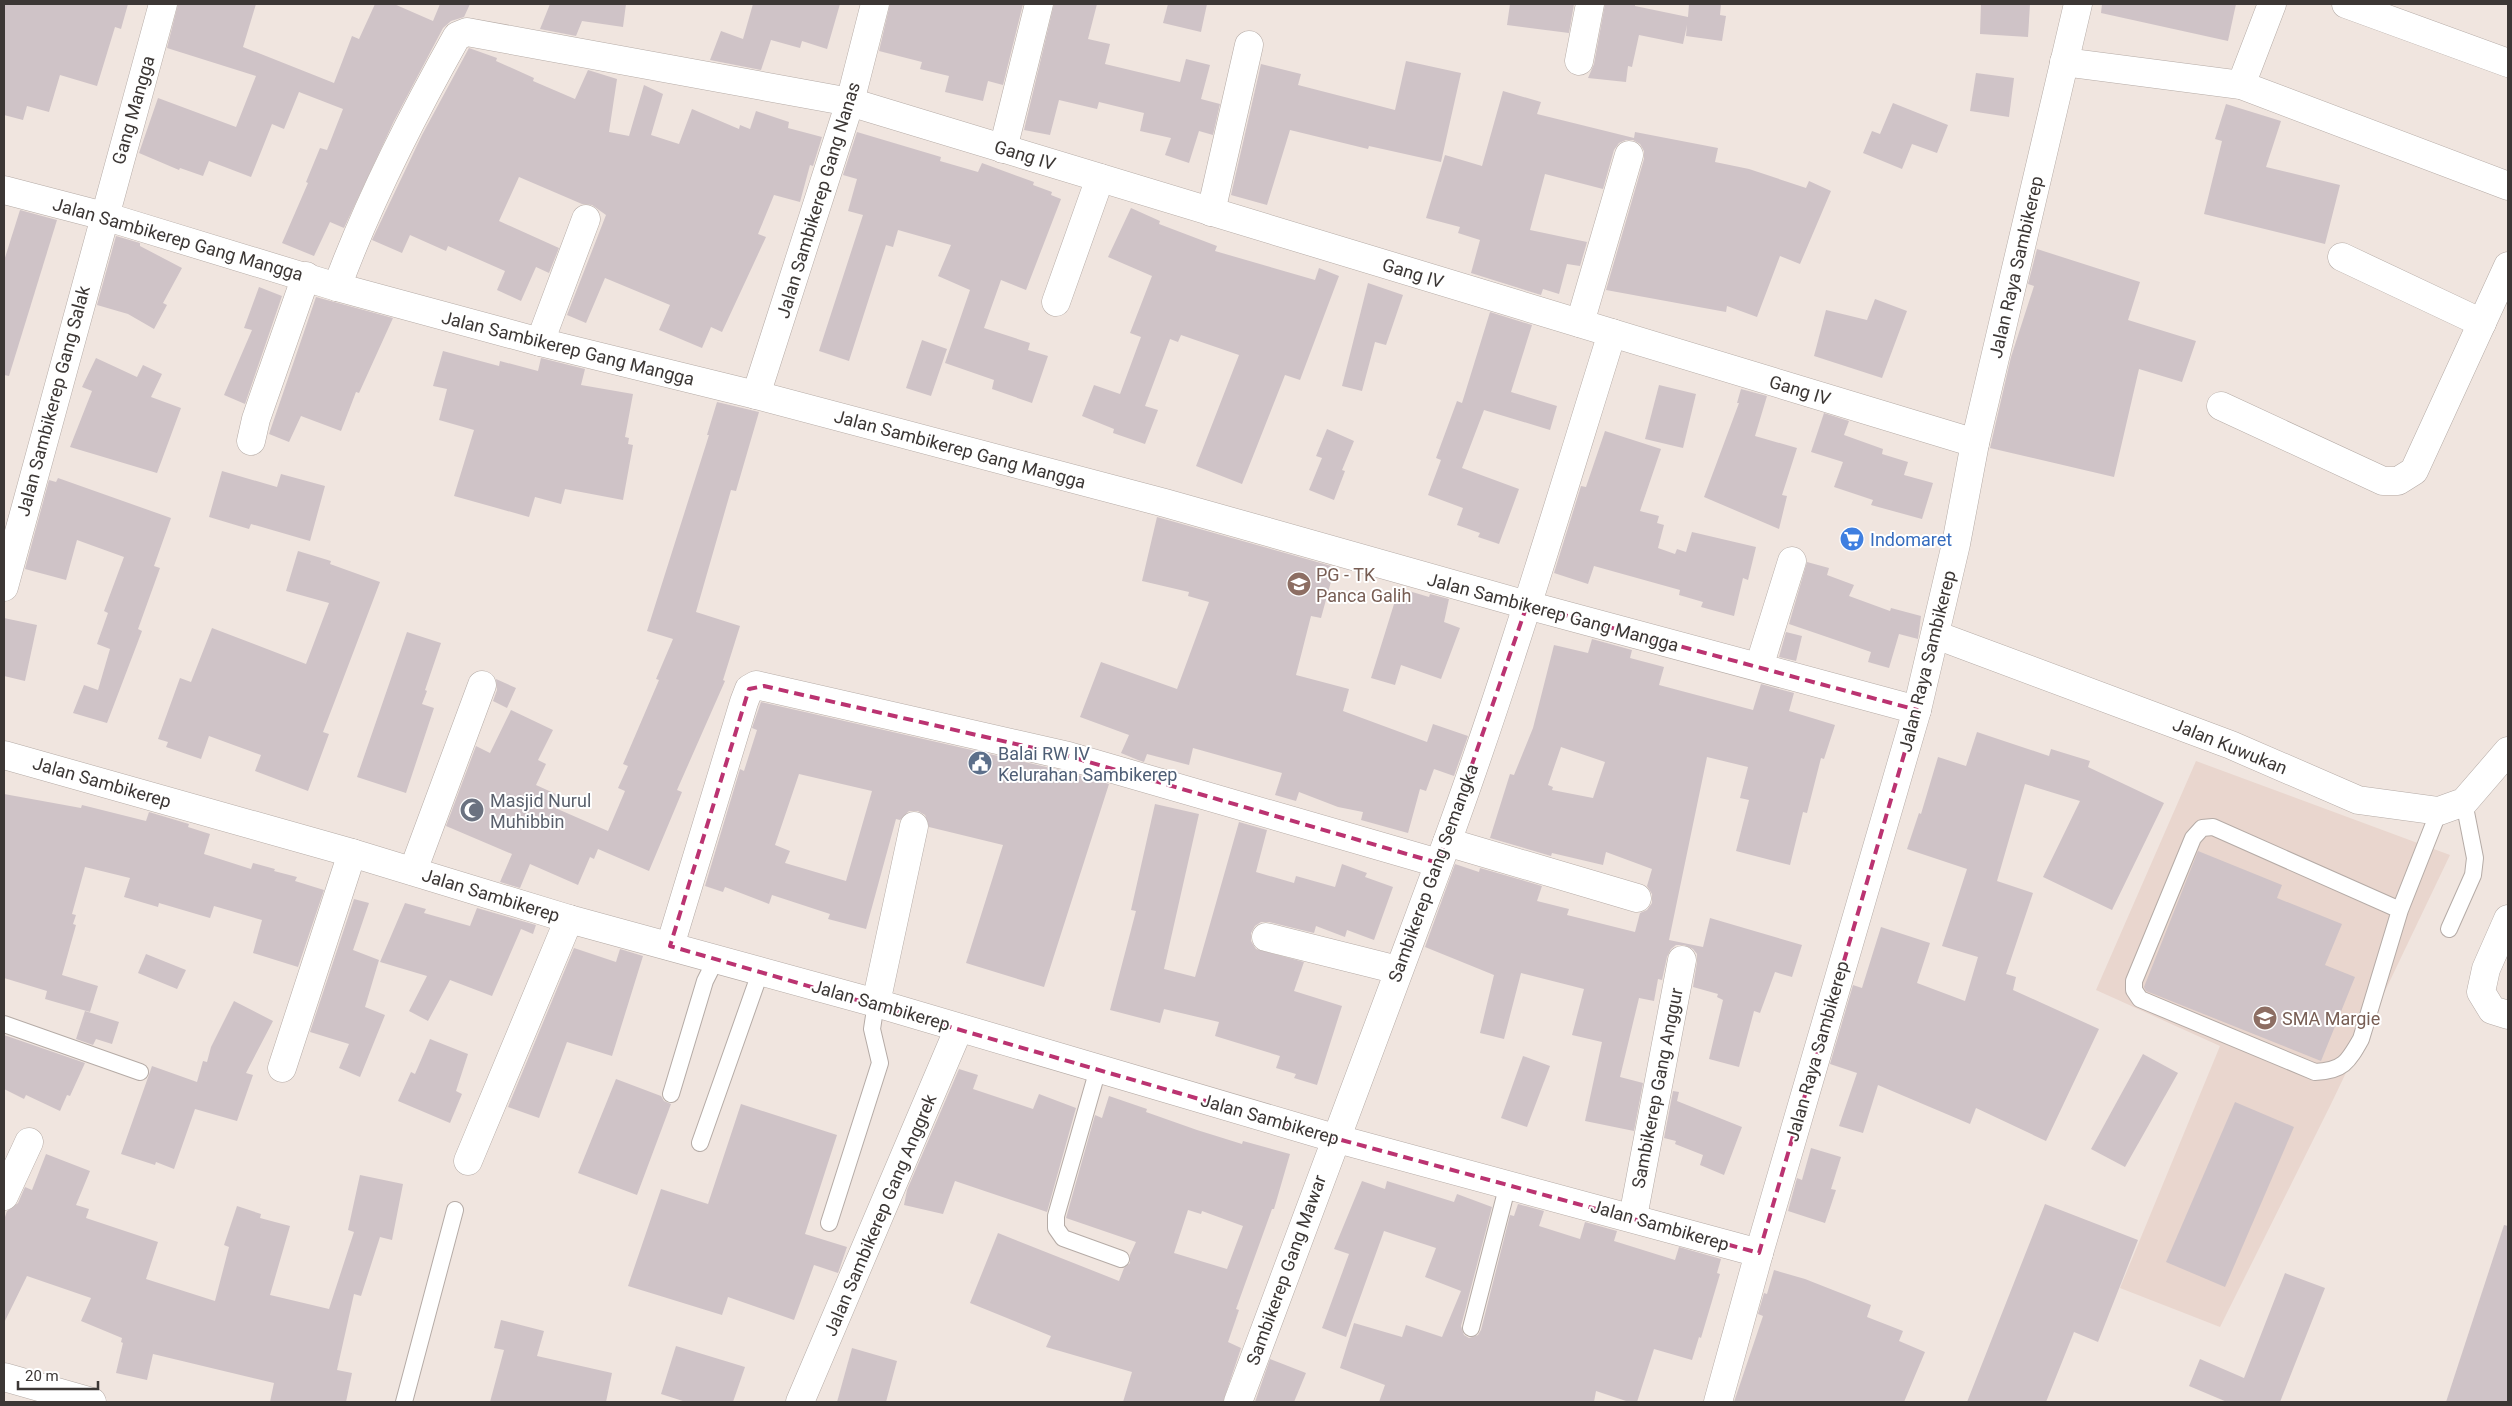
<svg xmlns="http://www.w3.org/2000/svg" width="2512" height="1406" font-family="Roboto,sans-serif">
<rect width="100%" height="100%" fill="#f0e5df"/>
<!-- built -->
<polygon fill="#e9d6ce" points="2196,761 2450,855 2332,1102 2220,1327 2120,1288 2220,1046 2096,990"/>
<!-- building -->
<g fill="#cfc3c7" fill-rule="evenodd">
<polygon points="4,4 128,4 121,29 115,27 97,86 60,75 49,112 27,106 23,120 4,115"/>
<polygon points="178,4 256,4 243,47 334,83 352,36 359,39 375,4 394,4 433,21 440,4 470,4 464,17 451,21 443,28 394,121 344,228 330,222 314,256 282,243 308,183 306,182 320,148 327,150 343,109 299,92 284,129 272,124 251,177 209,161 203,176 180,168 179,170 139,153 158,98 236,127 256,76 167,48"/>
<polygon points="550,4 626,4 623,27 582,21 576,36 540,29"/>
<polygon points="753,4 840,4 827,49 802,41 800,48 771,40 761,70 710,60 721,31 743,39"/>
<polygon points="890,4 1023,4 1003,85 988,81 983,101 945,92 949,76 920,69 922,62 879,51"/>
<polygon points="1054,4 1097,4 1088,39 1110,44 1105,64 1180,82 1186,59 1210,65 1201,99 1220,104 1213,135 1199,131 1189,163 1165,155 1171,138 1140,131 1144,113 1099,102 1097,109 1059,100 1050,135 1024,130"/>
<polygon points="1168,4 1207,4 1201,32 1163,23"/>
<polygon points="1510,4 1574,4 1569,33 1507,25"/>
<polygon points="1605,4 1635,4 1635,6 1688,17 1689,4 1721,4 1720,15 1726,16 1722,41 1686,36 1687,25 1683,44 1639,35 1632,67 1628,66 1626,82 1588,78 1594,64"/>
<polygon points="1981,4 2030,4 2028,37 1980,34"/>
<polygon points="2102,4 2236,4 2228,41 2101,13"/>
<polygon points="469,48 497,58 496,61 534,78 533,81 575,99 588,70 617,79 609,132 629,136 644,85 663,94 651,135 679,144 692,109 739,129 740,125 750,129 756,111 789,122 788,128 822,137 813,166 810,165 800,202 774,195 758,234 766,237 722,332 711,327 702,348 659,330 670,305 605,278 586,323 567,315 606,215 592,205 582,204 519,177 499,221 559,248 549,273 536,267 521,301 497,290 505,271 448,246 446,251 410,235 402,253 372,240 422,135"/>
<polygon points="1406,61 1461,73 1441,162 1369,146 1368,149 1290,130 1267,205 1231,195 1261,64 1301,74 1298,85 1395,110"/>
<polygon points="1976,73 2014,78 2009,117 1970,111"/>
<polygon points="1503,91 1541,102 1537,114 1634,138 1635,132 1718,148 1715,162 1749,169 1806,188 1809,181 1831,191 1800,264 1780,256 1757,317 1727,306 1726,312 1606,290 1644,159 1644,151 1640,144 1633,140 1626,140 1619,143 1614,150 1603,189 1545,174 1530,230 1587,242 1580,266 1567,264 1559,294 1543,289 1541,295 1471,273 1480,240 1458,233 1460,227 1426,218 1445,155 1482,166"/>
<polygon points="1893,103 1948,125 1937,153 1912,144 1902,169 1863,153 1872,131 1880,134"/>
<polygon points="2226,104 2281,121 2266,167 2340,185 2325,244 2204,214 2222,141 2215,139"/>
<polygon points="857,132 941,157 940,161 978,172 982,163 1034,182 1033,185 1052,192 1051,195 1061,199 1026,290 1001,280 984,328 1030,343 1028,350 1048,356 1032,403 992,389 994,380 945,363 970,290 938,276 951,245 898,230 893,247 886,245 849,361 819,351 863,215 848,211 857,179 843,175"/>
<polygon points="1131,208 1160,221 1159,224 1217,246 1215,251 1315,280 1319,268 1339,276 1300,380 1285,375 1242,484 1196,466 1239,355 1181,335 1178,342 1170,339 1145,406 1158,410 1145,444 1113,433 1114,429 1082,416 1094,385 1120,394 1141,337 1130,333 1152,276 1108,257"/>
<polygon points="20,210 57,220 9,376 4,375 4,261"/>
<polygon points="116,236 140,243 140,246 182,268 163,303 167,305 154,329 128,314 97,305"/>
<polygon points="2037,249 2140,282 2128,320 2196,341 2182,382 2139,369 2114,477 1990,448 2011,357 2034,286 2028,284"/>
<polygon points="1368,283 1403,295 1386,345 1375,342 1362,391 1342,386"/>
<polygon points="259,287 282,296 245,404 224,395 252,330 244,328"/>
<polygon points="316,297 393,318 359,393 356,392 341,431 301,416 289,442 269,434"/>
<polygon points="1875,299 1907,311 1882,378 1814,356 1826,310 1867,320"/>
<polygon points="1490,312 1532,325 1511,392 1557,406 1550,430 1484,410 1462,468 1519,489 1499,544 1478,537 1480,533 1457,525 1463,508 1428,495 1441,460 1436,458 1457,401 1462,403"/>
<polygon points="922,340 947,349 931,396 906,388"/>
<polygon points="443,351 499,366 500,361 538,371 541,358 585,369 581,385 633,394 625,437 629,438 628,444 633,445 623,500 565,489 561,504 535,497 529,517 454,496 474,430 439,420 447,389 433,386"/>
<polygon points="96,358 137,377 143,365 162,374 151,397 181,408 157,473 70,447 92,391 82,387"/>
<polygon points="1659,385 1696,394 1683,448 1645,439"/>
<polygon points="1741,389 1767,396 1755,436 1797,448 1782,495 1787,496 1779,529 1704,497 1739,403 1737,403"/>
<polygon points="717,402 759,412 736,491 731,490 696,612 740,626 723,680 725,681 677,790 682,792 649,871 598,849 594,859 590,857 578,885 530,864 520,888 500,882 512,854 446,826 476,746 490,753 511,710 553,730 538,760 546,764 536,785 558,795 553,807 608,831 625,791 618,788 628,766 623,764 659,680 656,679 673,639 647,631 709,435 707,435"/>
<polygon points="1824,413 1849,421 1844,435 1883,449 1882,454 1908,462 1904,475 1933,483 1922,519 1871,505 1873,500 1834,487 1843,462 1811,452"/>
<polygon points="1327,429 1354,441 1342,470 1345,471 1334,500 1309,490 1322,458 1316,456"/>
<polygon points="1605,431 1661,449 1640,511 1659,516 1657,523 1664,525 1658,548 1675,554 1677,549 1686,552 1692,532 1756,547 1748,580 1743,578 1734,616 1701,607 1703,602 1679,595 1680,590 1594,566 1588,584 1554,573 1581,486 1586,487"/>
<polygon points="222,471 277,487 281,474 325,486 310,541 251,524 249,529 209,517"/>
<polygon points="58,478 171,518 154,566 160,568 138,629 142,631 107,723 73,713 84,685 98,690 110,649 97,644 108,613 104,611 124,557 77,540 66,580 25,569 49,480 56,482"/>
<polygon points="1157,517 1335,567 1321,618 1311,616 1296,675 1349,689 1343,711 1427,742 1433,724 1468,736 1454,776 1434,769 1426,791 1420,789 1408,833 1361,820 1363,812 1338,807 1299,792 1296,801 1275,795 1282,773 1193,748 1189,765 1147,754 1144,762 1138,760 1121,753 1129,735 1080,717 1101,662 1177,689 1209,602 1188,596 1189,592 1142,581"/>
<polygon points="298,551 331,561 330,564 380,582 323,732 329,734 308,791 255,771 261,755 209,736 201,759 166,747 168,742 158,739 180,678 191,682 212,628 306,664 329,603 286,591"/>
<polygon points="1807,562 1829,568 1827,575 1854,585 1849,596 1890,611 1891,608 1921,616 1918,639 1899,634 1889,668 1868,662 1871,652 1789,624"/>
<polygon points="1399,588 1429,597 1430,594 1449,599 1444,622 1460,628 1441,679 1401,665 1395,685 1371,678"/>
<polygon points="4,618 37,625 25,681 4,676"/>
<polygon points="407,632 441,643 425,690 427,691 422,704 434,708 406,793 357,777"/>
<polygon points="1786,632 1802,636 1796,661 1779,657"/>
<path d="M1592 639 1632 650 1630 658 1664 667 1659 685 1753 710 1761 684 1794 693 1789 711 1835 725 1824 759 1821 758 1807 813 1803 812 1790 865 1736 851 1749 800 1740 798 1748 767 1707 757 1669 940 1703 947 1710 918 1802 945 1792 977 1775 972 1760 1013 1754 1011 1739 1067 1709 1059 1723 1000 1717 997 1718 994 1693 987 1697 962V954L1693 949 1684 945H1676L1671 949 1667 957 1662 980 1658 979 1654 1001 1639 998 1620 1077 1643 1083 1634 1131 1585 1121 1602 1042 1572 1035 1584 989 1521 973 1504 1039 1480 1033 1494 975 1425 947 1455 864 1479 872 1480 868 1542 886 1537 901 1569 909 1567 915 1635 932 1640 913 1647 910 1652 903V894L1647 886 1652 869 1606 852 1603 865 1552 853 1551 856 1490 838 1510 774 1514 775 1533 728 1554 645 1588 653ZM1561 747 1605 762 1593 798 1552 790 1553 787 1548 785Z"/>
<polygon points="496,679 516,688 507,708 493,701 497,690"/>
<path d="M761 702 1064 771 1109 784 1044 987 966 963 1003 845 929 827 925 815 918 811H909L900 820 896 819 866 929 828 919 830 914 772 895 769 904 725 887 723 892 705 886 740 769 744 771 757 730 752 728ZM799 774 872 791 846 881 785 863 790 851 775 845Z"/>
<polygon points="1977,732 2049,756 2051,749 2090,761 2088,767 2164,803 2112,910 2043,877 2080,801 2025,784 1997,881 2033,893 2006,974 2016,977 2013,990 2099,1029 2046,1141 1976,1108 1970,1124 1878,1085 1863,1133 1839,1126 1857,1073 1830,1064 1853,985 1862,988 1881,927 1930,943 1917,983 1965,1001 1978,957 1942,946 1967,869 1907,849 1919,813 1921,814 1938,757 1966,766"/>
<polygon points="4,794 81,808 82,805 146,821 149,812 189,824 188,827 210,834 204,854 251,869 253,863 275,869 274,871 297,877 295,881 324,890 298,967 253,953 262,920 214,906 210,918 159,903 158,907 124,897 130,878 85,867 72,914 76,915 73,924 76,925 62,975 98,986 90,1012 45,999 47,991 4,978"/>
<polygon points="1155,804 1199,814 1164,969 1195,977 1239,822 1267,830 1256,872 1294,883 1296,876 1335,887 1342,864 1367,873 1365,877 1393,887 1374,940 1347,930 1345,937 1316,926 1314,933 1269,922 1261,922 1255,926 1251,933 1251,941 1256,949 1304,962 1294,991 1342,1006 1317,1085 1294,1078 1296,1074 1276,1068 1280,1056 1215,1036 1219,1022 1164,1009 1160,1023 1110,1010 1136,911 1131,910"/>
<polygon points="2198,851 2282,885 2277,898 2342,924 2325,965 2355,977 2321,1061 2146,991 2144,987"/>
<polygon points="354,899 369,903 353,950 379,960 365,1007 385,1015 360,1077 339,1068 349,1044 310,1032"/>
<polygon points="405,903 426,909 424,913 470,926 477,908 536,925 533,934 521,929 492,996 450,980 428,1021 409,1011 427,976 380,962"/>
<polygon points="574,948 616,962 620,949 643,956 612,1056 567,1042 539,1118 508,1107"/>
<polygon points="146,954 186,970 177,989 138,973"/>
<polygon points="234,1001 273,1021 246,1073 253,1075 237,1121 195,1109 174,1169 156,1162 155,1165 121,1154 152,1066 197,1082 203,1061 207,1062 211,1047"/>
<polygon points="85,1011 119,1022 112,1044 96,1039 93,1045 76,1039"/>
<polygon points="4,1035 85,1063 70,1096 67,1095 60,1111 26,1095 24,1099 4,1089"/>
<polygon points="430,1039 468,1054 456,1091 462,1094 450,1123 398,1101 411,1072 415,1074"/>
<polygon points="2143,1054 2178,1073 2125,1167 2091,1149"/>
<polygon points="1523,1056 1550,1066 1527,1127 1501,1118"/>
<polygon points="959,1069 978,1075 973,1089 1033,1109 1039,1094 1076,1108 1047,1212 955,1181 943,1214 904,1205 907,1190"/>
<polygon points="616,1079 661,1096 664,1101 671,1104 637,1195 578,1173"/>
<polygon points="1673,1091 1679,1092 1677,1101 1742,1127 1724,1175 1700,1165 1703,1155 1675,1144 1676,1141 1664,1138"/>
<path d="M1109 1096 1147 1109 1146 1112 1197 1130 1242 1144 1243 1141 1290 1154 1274 1209H1272L1236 1309 1239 1310 1228 1342 1241 1348 1223 1402H1123L1132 1372 1046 1347 1051 1336 970 1303 998 1233 1119 1281 1124 1268 1130 1263V1255L1136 1242 1066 1218 1095 1115 1102 1118ZM1188 1210 1201 1214 1202 1211 1243 1226 1227 1269 1174 1253Z"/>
<polygon points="2235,1102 2294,1127 2225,1287 2166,1262"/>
<polygon points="741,1104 837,1135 805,1234 847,1247 838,1273 814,1265 794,1320 728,1297 722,1315 628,1286 661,1189 708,1204"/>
<polygon points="1811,1148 1841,1157 1831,1189 1836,1190 1825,1223 1788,1211 1797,1178 1802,1180"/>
<polygon points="46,1154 90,1171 76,1205 89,1209 86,1218 158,1242 146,1279 215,1301 229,1247 224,1245 237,1206 261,1214 260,1218 290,1226 270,1295 329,1309 354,1232 348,1230 360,1175 403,1184 392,1240 380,1237 361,1296 354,1294 337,1370 352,1373 346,1402 270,1402 274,1383 153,1354 147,1380 116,1373 123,1343 121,1342 122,1338 81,1321 91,1298 27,1276 4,1323 4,1220 7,1211 18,1203 25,1187 32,1190"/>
<polygon points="1362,1181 1385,1189 1387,1181 1454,1202 1457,1194 1492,1207 1461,1326 1464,1335 1469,1338 1478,1335 1481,1330 1510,1215 1514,1216 1518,1204 1544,1211 1539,1226 1580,1239 1585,1222 1617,1231 1614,1241 1675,1260 1679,1247 1721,1259 1717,1273 1720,1274 1701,1338 1699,1337 1692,1360 1654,1349 1637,1402 1629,1402 1596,1391 1594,1402 1379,1402 1385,1385 1340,1368 1354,1323 1402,1337 1406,1325 1442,1337 1461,1291 1425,1277 1436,1248 1384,1231 1346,1337 1322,1328 1349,1254 1334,1249"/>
<polygon points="2045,1204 2138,1240 2098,1342 2074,1332 2046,1402 1967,1402"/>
<polygon points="2504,1225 2508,1226 2508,1402 2446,1402"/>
<polygon points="1774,1270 1805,1279 1871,1305 1867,1317 1903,1331 1899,1341 1925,1352 1904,1402 1734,1402 1763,1316 1758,1314 1764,1293 1767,1294"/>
<polygon points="2285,1273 2325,1288 2280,1402 2227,1402 2189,1386 2200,1359 2244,1378"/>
<polygon points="501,1320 544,1331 537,1356 612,1373 606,1402 490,1402 504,1350 494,1348"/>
<polygon points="676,1346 745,1367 733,1402 686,1402 661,1394"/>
<polygon points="852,1348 897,1361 886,1402 837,1402"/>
<polygon points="1270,1359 1306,1373 1294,1402 1255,1402"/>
</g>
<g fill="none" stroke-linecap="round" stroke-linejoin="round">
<defs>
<g id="lane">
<path d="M2400 910 2213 827 2202 828 2193 838 2134 981V990L2140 999 2315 1072C2343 1071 2348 1062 2361 1039L2400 910 2439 811"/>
<polyline points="2449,929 2473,875 2475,858 2464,802"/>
<polyline points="4,1024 140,1072"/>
<polyline points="1098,1069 1056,1216 1056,1228 1063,1238 1121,1259"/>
<polyline points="671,1094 705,981 716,959"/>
<polyline points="700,1143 761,970"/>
<polyline points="829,1223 880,1063 872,1029 876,1003"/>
<polyline points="1471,1328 1508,1184"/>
<polyline points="404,1402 455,1210"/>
</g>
<g id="street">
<polyline points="2346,4 2508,63"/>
<polyline points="1579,61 1590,4"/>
<polyline points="2064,62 2241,85 2508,186"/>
<polyline points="2241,85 2272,4"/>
<polyline points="1003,149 1039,4"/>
<polyline points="4,190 104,216 337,287 540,342 756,395 1165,503 1527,605 1917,710"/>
<polyline points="1211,212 1249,45"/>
<polyline points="2342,257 2482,323"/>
<path d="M337 287C369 200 412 116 457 36L467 32 850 102 1975 443"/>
<polyline points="1056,302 1100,178"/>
<polyline points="1580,323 1629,155"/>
<polyline points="540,342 586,219"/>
<polyline points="756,395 850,102 875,4"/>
<polyline points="2221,406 2383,481 2398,481 2414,471 2508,266"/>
<polyline points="251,441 256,419 306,276"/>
<polyline points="4,587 163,4"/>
<polyline points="1936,635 2231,745 2358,800 2439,811 2464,802 2508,751"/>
<polyline points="1759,667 1792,561"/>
<polyline points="4,755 352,853 569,919 876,1003 1334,1138 1759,1253"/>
<polyline points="1447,842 1637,898"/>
<polyline points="413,871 482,685"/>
<polyline points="2508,919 2486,969 2481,992 2492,1010 2508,1015"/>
<polyline points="1266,937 1398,970"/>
<polyline points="670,946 744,702 749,689 756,685 1068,756 1438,863"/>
<polyline points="876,1003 914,826"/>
<polyline points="282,1068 352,853"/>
<polyline points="468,1161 569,919"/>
<polyline points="4,1196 29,1142"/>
<polyline points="1633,1217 1682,960"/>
<polyline points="4,1377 92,1402"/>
<polyline points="800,1402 959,1028"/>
<path d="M1238 1402C1306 1215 1378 1029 1447 842 1508 675 1559 503 1612 333"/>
</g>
<polyline id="secondary" points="1718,1402 1759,1253 1917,710 1956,544 1975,443 2078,4"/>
</defs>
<!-- lane casing -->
<use href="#lane" stroke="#b5aba6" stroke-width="18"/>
<!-- street casing -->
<use href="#street" stroke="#b5aba6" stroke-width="29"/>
<!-- secondary casing -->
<use href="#secondary" stroke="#b5aba6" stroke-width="29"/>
<!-- lane -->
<use href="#lane" stroke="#fff" stroke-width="16"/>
<!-- street -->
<use href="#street" stroke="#fff" stroke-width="28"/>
<!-- secondary -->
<use href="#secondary" stroke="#fff" stroke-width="28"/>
</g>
<!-- marked area -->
<path fill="none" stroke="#bb3371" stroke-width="4" stroke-dasharray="10 6" stroke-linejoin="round" d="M1527 605 1917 710 1759 1253 1334 1138 670 946 749 689 764 686 1068 756 1438 863Z"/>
<!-- icons -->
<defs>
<symbol id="supermarket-disc" viewBox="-11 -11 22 22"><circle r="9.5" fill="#3f7fe0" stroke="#fff"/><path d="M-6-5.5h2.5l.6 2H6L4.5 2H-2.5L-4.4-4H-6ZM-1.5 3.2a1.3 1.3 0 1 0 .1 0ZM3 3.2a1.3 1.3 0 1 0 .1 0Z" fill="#fff"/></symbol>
<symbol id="school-disc" viewBox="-11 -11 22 22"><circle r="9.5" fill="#8d6e63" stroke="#fff"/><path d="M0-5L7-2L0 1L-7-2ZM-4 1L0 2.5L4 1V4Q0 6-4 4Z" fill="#fff"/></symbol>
<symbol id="civic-disc" viewBox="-11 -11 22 22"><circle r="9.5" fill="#5c6f8a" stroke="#fff"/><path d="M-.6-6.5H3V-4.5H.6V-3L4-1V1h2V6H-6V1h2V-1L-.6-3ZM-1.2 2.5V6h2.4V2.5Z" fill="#fff"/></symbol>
<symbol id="mosque-disc" viewBox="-11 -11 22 22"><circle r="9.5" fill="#6b7280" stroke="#fff"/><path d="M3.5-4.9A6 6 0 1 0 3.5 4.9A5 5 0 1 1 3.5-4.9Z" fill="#fff"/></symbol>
</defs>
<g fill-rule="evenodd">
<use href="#supermarket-disc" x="1838" y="525" width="28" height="28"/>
<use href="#school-disc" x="1285" y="570" width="28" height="28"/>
<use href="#civic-disc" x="966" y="749" width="28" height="28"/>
<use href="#mosque-disc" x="458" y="796" width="28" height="28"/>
<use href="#school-disc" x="2251" y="1004" width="28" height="28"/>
</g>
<g text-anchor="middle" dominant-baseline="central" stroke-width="4" stroke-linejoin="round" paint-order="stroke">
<!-- street labels -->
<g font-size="18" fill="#3c3735" stroke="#fff">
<text transform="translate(133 110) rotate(-74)">Gang Mangga</text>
<text transform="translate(1025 155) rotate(17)">Gang IV</text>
<text transform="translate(818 200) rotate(-73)">Jalan Sambikerep Gang Nanas</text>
<text transform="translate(178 239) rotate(16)">Jalan Sambikerep Gang Mangga</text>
<text transform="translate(2016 267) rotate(-77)">Jalan Raya Sambikerep</text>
<text transform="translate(1413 273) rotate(17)">Gang IV</text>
<text transform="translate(568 348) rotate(14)">Jalan Sambikerep Gang Mangga</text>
<text transform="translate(1800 390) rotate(17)">Gang IV</text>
<text transform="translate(53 401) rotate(-75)">Jalan Sambikerep Gang Salak</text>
<text transform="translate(960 449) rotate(15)">Jalan Sambikerep Gang Mangga</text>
<text transform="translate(1553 612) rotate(15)">Jalan Sambikerep Gang Mangga</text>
<text transform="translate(1927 661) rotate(-76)">Jalan Raya Sambikerep</text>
<text transform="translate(2230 746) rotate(22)">Jalan Kuwukan</text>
<text transform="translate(102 782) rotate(16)">Jalan Sambikerep</text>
<text transform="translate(1433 873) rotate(-70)">Sambikerep Gang Semangka</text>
<text transform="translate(491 895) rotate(17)">Jalan Sambikerep</text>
<text transform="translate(881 1005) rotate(16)">Jalan Sambikerep</text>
<text transform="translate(1817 1051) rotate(-74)">Jalan Raya Sambikerep</text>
<text transform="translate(1657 1088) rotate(-79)">Sambikerep Gang Anggur</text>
<text transform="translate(1270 1119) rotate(16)">Jalan Sambikerep</text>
<text transform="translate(880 1215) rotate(-67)">Jalan Sambikerep Gang Anggrek</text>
<text transform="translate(1660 1225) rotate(16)">Jalan Sambikerep</text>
<text transform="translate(1286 1270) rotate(-70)">Sambikerep Gang Mawar</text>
</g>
<!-- shop labels -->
<g font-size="18" fill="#366cbe" stroke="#fff" text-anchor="start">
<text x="1870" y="539">Indomaret</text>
</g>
<!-- education labels -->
<g font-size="18" fill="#785e54" stroke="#fff" text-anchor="start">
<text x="1316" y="574">PG - TK<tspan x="1316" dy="21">Panca Galih</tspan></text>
<text x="2282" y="1018">SMA Margie</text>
</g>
<!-- service labels -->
<g font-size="18" fill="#4e5e75" stroke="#fff" text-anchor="start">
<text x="998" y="753">Balai RW IV<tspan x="998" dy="21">Kelurahan Sambikerep</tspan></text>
</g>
<!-- worship labels -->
<g font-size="18" fill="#5b616d" stroke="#fff" text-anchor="start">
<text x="490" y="800">Masjid Nurul<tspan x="490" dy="21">Muhibbin</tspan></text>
</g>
</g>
<!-- border -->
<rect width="2512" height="1406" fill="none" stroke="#3c3735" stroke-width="10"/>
<!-- scale -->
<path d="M18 1381v8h80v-8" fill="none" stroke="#3c3735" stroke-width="2.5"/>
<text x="25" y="1381" font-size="15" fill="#3c3735" stroke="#ffffff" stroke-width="4" paint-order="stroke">20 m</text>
</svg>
